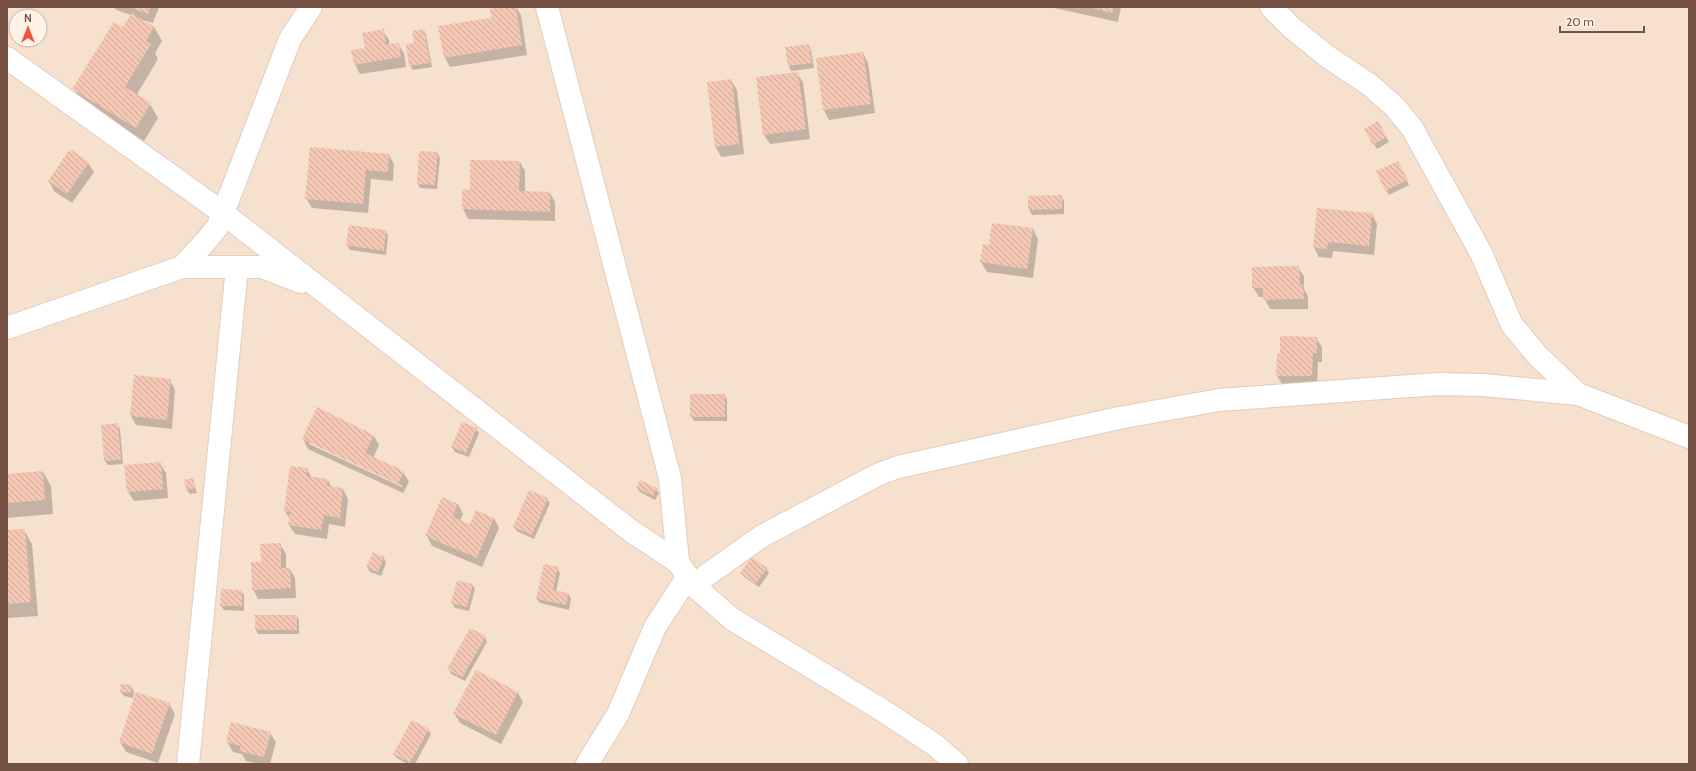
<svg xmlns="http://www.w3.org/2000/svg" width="1696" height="771" font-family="Cabin,sans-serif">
<defs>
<pattern id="building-back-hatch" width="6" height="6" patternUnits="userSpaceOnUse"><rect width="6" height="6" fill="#f5c8b5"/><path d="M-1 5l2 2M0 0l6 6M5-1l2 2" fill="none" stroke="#cba595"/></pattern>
</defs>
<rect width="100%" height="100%" fill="#feefe0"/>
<!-- residential -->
<path fill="#f6e0ce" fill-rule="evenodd" d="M7 7H1689V764H7ZM16 16H40V40H16Z"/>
<!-- shadow -->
<g fill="#0003" fill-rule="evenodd">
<polygon points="114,7 159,7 153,23 142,20 154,27 162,41 155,53 158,59 136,96 150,104 158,118 144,141 82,103 74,89 123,28 131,15 116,10"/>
<polygon points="507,7 516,7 521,15 527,55 450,67 445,58"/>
<polygon points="1053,7 1121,7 1118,22 1054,8"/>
<polygon points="424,30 426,35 432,67 413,70 410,66 416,44"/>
<polygon points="383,31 389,40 389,45 398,44 404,53 406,67 360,74 355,64 366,49"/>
<polygon points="809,45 811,50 814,68 791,71 789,66 786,48"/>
<polygon points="863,53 868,63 875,113 829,120 824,110 817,59"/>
<polygon points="797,73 803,82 810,139 770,144 764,135"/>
<polygon points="731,80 737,90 744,154 721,157 716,147 708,83"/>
<polygon points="1377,122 1389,142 1377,149 1365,129"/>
<polygon points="437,153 440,158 437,189 420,188 418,184"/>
<polygon points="389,155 394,164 393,181 371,179 368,213 312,208 306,198"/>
<polygon points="520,162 525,171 525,192 550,193 555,202 555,221 468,219 463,209 463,190 471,191"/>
<polygon points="88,163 94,172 72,203 54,191 49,181"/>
<polygon points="1400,167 1409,185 1389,195 1386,190"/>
<polygon points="1061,196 1064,201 1064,214 1032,215 1029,210 1029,197"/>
<polygon points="1372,214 1377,224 1374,255 1333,251 1332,258 1319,257 1314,248"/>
<polygon points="350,226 386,231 388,236 386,255 350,250 347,245"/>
<polygon points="1033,229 1038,239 1033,278 987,272 981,262 990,246"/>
<polygon points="1298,267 1304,276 1304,289 1308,296 1308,309 1270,309 1264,297 1259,297 1253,287"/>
<polygon points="1316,338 1322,347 1322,362 1318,362 1317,386 1283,385 1277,376 1281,355"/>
<polygon points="170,380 175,390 172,429 136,425 131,416"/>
<polygon points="725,395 727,400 727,421 694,421 691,416"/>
<polygon points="117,424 120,429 123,464 108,465 105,461"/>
<polygon points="476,429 479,433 469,457 455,452 452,447"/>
<path d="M374 436 379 445 373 458 403 472 409 482 403 493 308 449 303 439ZM309 442 403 486 402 487 309 444Z"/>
<polygon points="160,463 166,473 168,498 134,501 128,492"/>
<polygon points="307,469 312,478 328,480 332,488 343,489 348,499 345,527 329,524 327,539 295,534 289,525 290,519 285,511"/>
<polygon points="43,472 51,486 53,514 7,518 7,475"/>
<polygon points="193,479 197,493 190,494 187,490"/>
<polygon points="637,488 656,489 659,493 655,500 640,492"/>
<polygon points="547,499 550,503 534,539 517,531 514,527"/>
<polygon points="458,504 463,514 460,521 470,525 494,518 499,528 482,567 432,546 427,536"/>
<polygon points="24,530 32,544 38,616 7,618 7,531"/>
<polygon points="280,544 286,554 286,569 290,569 295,578 296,598 258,599 253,589 262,563"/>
<polygon points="373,554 384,558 386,563 381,576 370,572 367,567"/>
<polygon points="557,568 560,573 556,591 569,594 571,599 569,610 540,603 537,599"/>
<polygon points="766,568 769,573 759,587 744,577 742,573"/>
<polygon points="473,585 475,589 469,611 455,608 452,603"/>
<polygon points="241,591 244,595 244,611 224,610 221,606"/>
<polygon points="297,616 299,620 299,634 258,634 256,630"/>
<polygon points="485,637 487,642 465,681 451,674 449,669"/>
<polygon points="476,671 518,693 523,702 501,744 460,723 454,713"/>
<polygon points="131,686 134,691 133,698 124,696 121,692"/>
<polygon points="137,693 169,704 175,714 158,763 126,752 120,742"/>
<polygon points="232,723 270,733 276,742 270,764 259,764 246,761 242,754 233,752 227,742"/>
<polygon points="428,730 431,734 415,764 407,764 397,758 394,754"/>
</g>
<!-- building -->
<g fill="url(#building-back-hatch)">
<polygon points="129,7 150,7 148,14"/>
<polygon points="501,7 516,7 522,45 444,58 438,26 491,18 490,9"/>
<polygon points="1089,7 1114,7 1112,13"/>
<polygon points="132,13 154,27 146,41 151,44 125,87 151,103 136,128 72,89 114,22 123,27"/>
<polygon points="384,29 386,44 399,43 401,57 354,65 351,50 365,48 362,33"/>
<polygon points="424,29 430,63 409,66 406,44 414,43 412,31"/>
<polygon points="809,44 812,63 788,66 785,47"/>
<polygon points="863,52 871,104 823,110 816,58"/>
<polygon points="798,72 806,129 763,135 756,77"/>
<polygon points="732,79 739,144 715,147 707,82"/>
<polygon points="1378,121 1387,137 1373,145 1364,129"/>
<polygon points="310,147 389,154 388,172 366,170 363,204 305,199"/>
<polygon points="70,149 89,162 67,194 48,181"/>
<polygon points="419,151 438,152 435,185 417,184"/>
<polygon points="470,160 520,161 519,191 550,192 550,212 462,209 462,189 470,190"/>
<polygon points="1398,161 1408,180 1385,191 1376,171"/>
<polygon points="1062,195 1062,209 1028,210 1028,196"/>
<polygon points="1317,208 1372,213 1369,246 1328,242 1327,249 1313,248"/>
<polygon points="992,223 1033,228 1027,269 980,262 983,244 989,245"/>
<polygon points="349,225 386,230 384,251 346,245"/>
<polygon points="1299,266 1300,285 1303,285 1304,299 1263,300 1263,288 1252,288 1252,267"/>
<polygon points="1280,336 1317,337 1317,353 1313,353 1312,376 1276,376 1277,354 1280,354"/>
<polygon points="134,375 171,379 167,420 130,416"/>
<rect x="690" y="394" width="35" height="23"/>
<polygon points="317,407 374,435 365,453 404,471 398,484 302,439"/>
<polygon points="462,422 477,428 466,453 451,447"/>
<polygon points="118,423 121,460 104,461 101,425"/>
<polygon points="161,462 163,489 127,492 124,465"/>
<polygon points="290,466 308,468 306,476 328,479 327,486 343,488 340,518 324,515 321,530 288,525 290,512 284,511"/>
<polygon points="43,471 45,500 7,503 7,474"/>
<polygon points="193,478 196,488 186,490 184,480"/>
<polygon points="640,480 657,488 653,496 636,488"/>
<polygon points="529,490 548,498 532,535 513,527"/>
<polygon points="442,497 458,504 453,517 470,524 476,510 494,518 477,558 425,536"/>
<polygon points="25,529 31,602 7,604 7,530"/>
<polygon points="281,543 281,568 290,568 291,588 252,590 251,562 261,562 260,544"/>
<polygon points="373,552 384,557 378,572 366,567"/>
<polygon points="752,557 767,568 756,584 740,573"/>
<polygon points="544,564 558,567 553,590 569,593 566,605 536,599"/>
<polygon points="457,580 473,584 467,607 451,603"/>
<polygon points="221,589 242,590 242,606 220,606"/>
<rect x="255" y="615" width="42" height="15"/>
<polygon points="470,628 486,636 462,678 447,669"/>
<polygon points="476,670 518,692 496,735 453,714"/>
<polygon points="121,684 132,685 131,693 120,692"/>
<polygon points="136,692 170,703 152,754 119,742"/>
<polygon points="412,720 429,729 410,763 393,754"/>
<polygon points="231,722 271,732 264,757 239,751 241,746 226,742"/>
</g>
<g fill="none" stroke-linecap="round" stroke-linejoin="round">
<defs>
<g id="minor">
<polyline points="547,7 670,478 678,562"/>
<polyline points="1271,7 1292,28 1328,57 1370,85 1395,107 1412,128 1481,253 1512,325 1537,355 1578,394 1689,437"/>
<polyline points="7,58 223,213 631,531 678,562 693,585 732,619 882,710 935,745 957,764"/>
<polyline points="182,267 206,241 218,226 290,39 311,7"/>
<polyline points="7,328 182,267 262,267 301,282"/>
<polyline points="188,764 237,267"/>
<polyline points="587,764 618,714 655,627 683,584 693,585 762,536 879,474 898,467 1119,418 1219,400 1438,384 1483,385 1578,394"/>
</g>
</defs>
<!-- minor casing -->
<use href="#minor" stroke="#e4ccbe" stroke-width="24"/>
<!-- minor -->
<use href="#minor" stroke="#fff" stroke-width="22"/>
</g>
<!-- border -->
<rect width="1696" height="771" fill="none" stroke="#765245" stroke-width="16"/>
<!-- north arrow -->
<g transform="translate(28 28)"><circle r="19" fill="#fff3e8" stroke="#c8b3a7"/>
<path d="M0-3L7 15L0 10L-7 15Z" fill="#f1523b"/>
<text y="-6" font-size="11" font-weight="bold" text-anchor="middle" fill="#765245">N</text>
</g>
<!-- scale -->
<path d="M1560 26v6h84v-6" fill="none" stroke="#765245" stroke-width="2"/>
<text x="1566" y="26" font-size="12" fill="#765245" stroke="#fff3e8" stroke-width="3" paint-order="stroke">20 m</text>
</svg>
